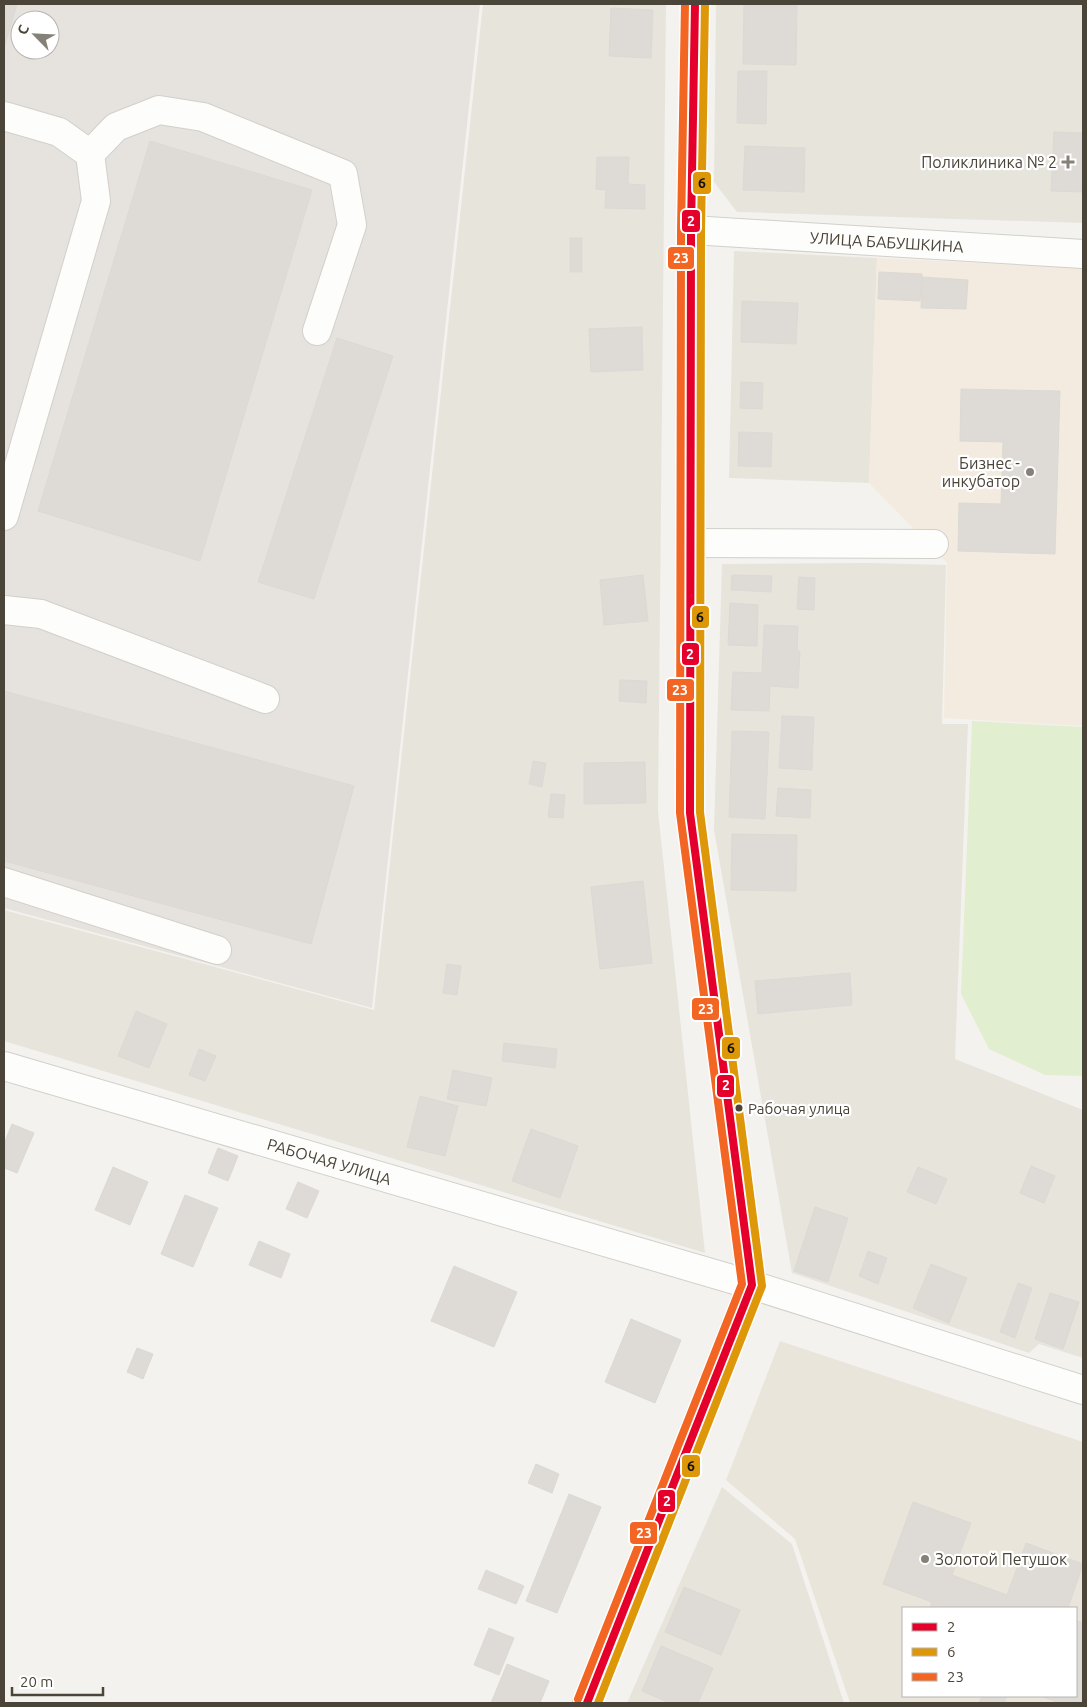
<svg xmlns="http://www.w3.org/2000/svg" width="1087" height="1707" font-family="Ubuntu,sans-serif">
<rect width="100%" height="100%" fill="#f4f2ee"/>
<!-- residential -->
<g fill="#e7e4dc">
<polygon points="483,4 666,4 658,811 705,1253 4,1041 4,910 374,1010"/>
<polygon points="716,4 1083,4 1083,223 737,212 714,182"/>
<polygon points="734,251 877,258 869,483 729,478"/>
<polygon points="867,563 946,565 942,724 968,724 955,1059 1083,1110 1083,1358 1039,1344 1029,1353 792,1273 714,830 722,564"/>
<polygon points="722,1487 792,1544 844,1703 627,1703"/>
</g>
<!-- commercial -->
<polygon fill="#f3ebdf" points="877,258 1083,268 1083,726 944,718 947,563 869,483"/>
<!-- industrial -->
<path fill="#e6e2de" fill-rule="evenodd" d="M4 4H480L372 1008 4 908ZM20 20H50V50H20Z"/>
<!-- education -->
<path fill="#eae5da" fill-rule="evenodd" d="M780 1341 1083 1442V1703H850L795 1539 726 1480ZM903 1608H1076V1696H903Z"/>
<!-- green -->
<polygon fill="#e1eecf" points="972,721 1083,727 1083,1076 1045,1075 989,1049 961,994"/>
<!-- building -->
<g fill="#dedbd6" stroke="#dcd9d4">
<polygon points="4,4 17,4 4,48"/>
<polygon points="744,4 797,4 796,65 743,64"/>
<polygon points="611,8 653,10 651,58 609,56"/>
<polygon points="738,71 767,71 766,124 737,123"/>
<polygon points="1054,132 1083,133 1083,192 1051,191"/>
<polygon points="150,141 312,190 200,561 38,511"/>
<polygon points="745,146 805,148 804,192 743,190"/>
<polygon points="597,157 629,157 628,184 645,185 645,209 605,208 606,190 596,189"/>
<rect x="570" y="238" width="12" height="34"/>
<polygon points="879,272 922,274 920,301 878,299"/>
<polygon points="922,277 968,280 966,309 921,308"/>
<polygon points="742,301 798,303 796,344 741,342"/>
<polygon points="642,327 643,370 591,372 589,329"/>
<polygon points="337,338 393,356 314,599 258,582"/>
<polygon points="741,382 763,383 762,409 740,408"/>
<polygon points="961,389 1060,391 1055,554 958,551 959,503 1001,504 1003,442 960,441"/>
<polygon points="739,432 772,433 771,467 738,466"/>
<polygon points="643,575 648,621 604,625 600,580"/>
<polygon points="732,575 772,576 771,592 731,590"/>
<polygon points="799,577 815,578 814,610 797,609"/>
<polygon points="730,603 758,605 757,646 728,645"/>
<polygon points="764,625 798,626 797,651 800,651 798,688 770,686 769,711 731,710 733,672 762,673"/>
<polygon points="620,680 647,681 646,703 619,701"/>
<polygon points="4,691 354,786 311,944 4,861"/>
<polygon points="782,716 814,717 812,770 779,768"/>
<polygon points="732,731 769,732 765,819 729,817"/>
<polygon points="533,761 546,763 542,787 529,784"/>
<polygon points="645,762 646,803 584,804 584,763"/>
<polygon points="778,788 811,790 810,818 776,816"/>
<polygon points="551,794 565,795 563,818 548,817"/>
<polygon points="732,834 797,835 796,891 731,890"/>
<polygon points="643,881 652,963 600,969 591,887"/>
<polygon points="447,964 461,966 457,995 443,993"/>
<polygon points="850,973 852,1005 758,1014 755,981"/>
<polygon points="136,1011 167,1024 149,1068 118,1056"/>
<polygon points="504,1043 557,1049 555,1068 502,1061"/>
<polygon points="199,1049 216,1056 205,1081 189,1075"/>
<polygon points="453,1070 492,1078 486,1106 447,1099"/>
<polygon points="420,1096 458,1106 445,1156 407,1147"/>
<polygon points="12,1124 34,1133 17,1173 4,1168 4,1144"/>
<polygon points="531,1129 578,1146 560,1198 512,1181"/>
<polygon points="218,1148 238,1156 228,1181 208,1173"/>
<polygon points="1031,1166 1055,1176 1044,1203 1020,1193"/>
<polygon points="113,1167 148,1182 130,1225 95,1210"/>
<polygon points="918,1167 947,1179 936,1204 907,1192"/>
<polygon points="298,1182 319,1191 307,1218 286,1209"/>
<polygon points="185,1195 218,1208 193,1267 161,1254"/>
<polygon points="815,1207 848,1218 828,1282 794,1271"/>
<polygon points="259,1241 290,1254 281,1278 249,1265"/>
<polygon points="868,1251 887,1258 878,1284 859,1276"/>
<polygon points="931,1264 967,1278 949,1323 913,1308"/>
<polygon points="454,1266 517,1292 494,1347 431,1321"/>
<polygon points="1018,1283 1032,1288 1015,1338 1000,1332"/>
<polygon points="1050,1293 1079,1302 1063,1349 1035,1339"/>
<polygon points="631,1319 681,1340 655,1403 605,1382"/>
<polygon points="137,1348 153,1354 143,1379 127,1372"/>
<polygon points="536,1464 559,1474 552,1493 528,1483"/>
<polygon points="569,1494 601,1507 557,1613 526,1601"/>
<polygon points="913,1502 971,1523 952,1575 1007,1595 1026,1543 1083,1564 1068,1608 930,1608 932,1602 883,1584"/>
<polygon points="486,1570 524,1586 516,1604 478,1589"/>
<polygon points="684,1587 740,1610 721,1655 665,1632"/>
<polygon points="1076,1620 1083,1623 1083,1703 1060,1703 1043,1697 1044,1696 1076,1696"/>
<polygon points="489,1628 514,1638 499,1675 474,1665"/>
<polygon points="661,1646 713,1668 698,1703 670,1703 642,1691"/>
<polygon points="507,1664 549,1681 540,1703 491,1703"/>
<polygon points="982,1696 1007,1696 1004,1703 979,1703"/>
</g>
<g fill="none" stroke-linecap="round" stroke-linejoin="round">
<defs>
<g id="minor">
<polyline points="4,116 59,132 90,154 96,201 4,516"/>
<polyline points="90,154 116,127 159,110 203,117 343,174 352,225 317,331"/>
<path id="s1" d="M691 230 1083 254"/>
<polyline points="690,543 934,544"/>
<polyline points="4,610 41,614 265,699"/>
<polyline points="4,882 217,950"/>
<path id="s2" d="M4 1066 752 1285 1083 1390"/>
<polyline points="587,1703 752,1285 690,813 691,230 695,4"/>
</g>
</defs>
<!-- minor casing -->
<use href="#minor" stroke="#d2d0cb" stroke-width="30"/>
<!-- minor -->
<use href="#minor" stroke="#fdfdfc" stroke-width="28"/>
<defs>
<polyline id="bus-1" points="587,1703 752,1285 690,813 691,230 695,4"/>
<polyline id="bus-2" points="598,1703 762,1286 700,812 701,230 705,4"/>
<polyline id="bus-3" points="578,1699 742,1284 680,813 681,230 685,4"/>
</defs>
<!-- bus-1 casing -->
<use href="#bus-1" stroke="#fff" stroke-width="11"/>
<!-- bus-2 casing -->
<use href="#bus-2" stroke="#fff" stroke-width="11"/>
<!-- bus-3 casing -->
<use href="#bus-3" stroke="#fff" stroke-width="11"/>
<!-- bus-1 -->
<use href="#bus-1" stroke="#e4002b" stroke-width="8"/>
<!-- bus-2 -->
<use href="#bus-2" stroke="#dd9709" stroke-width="8"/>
<!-- bus-3 -->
<use href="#bus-3" stroke="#f26522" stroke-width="8"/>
</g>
<!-- markers -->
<g fill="#868178" stroke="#fff" stroke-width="2">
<path d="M1065.5 154.5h5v5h5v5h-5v5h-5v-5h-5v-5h5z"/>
<circle cx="1030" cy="472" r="5"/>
<circle cx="925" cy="1559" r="5"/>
</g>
<circle fill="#4b4439" stroke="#fff" stroke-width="2" cx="739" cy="1108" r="4.5"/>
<g text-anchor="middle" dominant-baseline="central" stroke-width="4.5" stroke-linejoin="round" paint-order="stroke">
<!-- bus labels -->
<g font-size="15" fill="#4b4439" stroke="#fff" text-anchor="start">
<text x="748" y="1108">Рабочая улица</text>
</g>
<!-- poi labels -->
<g font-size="16" fill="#4b4439" stroke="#fff" text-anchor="end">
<text x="1057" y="162">Поликлиника № 2</text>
<text x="1020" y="463">Бизнес -<tspan x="1020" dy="18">инкубатор</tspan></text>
<text x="935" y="1559" text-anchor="start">Золотой Петушок</text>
</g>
<!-- street labels -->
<g font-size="16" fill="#4b4439" stroke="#fff">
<text stroke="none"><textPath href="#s1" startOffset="196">УЛИЦА БАБУШКИНА</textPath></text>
<text stroke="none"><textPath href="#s2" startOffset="339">РАБОЧАЯ УЛИЦА</textPath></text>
</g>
</g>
<g stroke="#fff" stroke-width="2">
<rect x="692" y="171" width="20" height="24" rx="5" fill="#dd9709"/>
<rect x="681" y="209" width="20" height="24" rx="5" fill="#e4002b"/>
<rect x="667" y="246" width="28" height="24" rx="5" fill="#f26522"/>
<rect x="691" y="605" width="19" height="24" rx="5" fill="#dd9709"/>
<rect x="681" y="642" width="19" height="24" rx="5" fill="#e4002b"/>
<rect x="666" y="678" width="29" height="24" rx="5" fill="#f26522"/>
<rect x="691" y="997" width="29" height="24" rx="5" fill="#f26522"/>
<rect x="721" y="1036" width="20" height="24" rx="5" fill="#dd9709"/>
<rect x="716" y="1074" width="19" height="24" rx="5" fill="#e4002b"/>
<rect x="681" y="1454" width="20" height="24" rx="5" fill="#dd9709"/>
<rect x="657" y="1489" width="19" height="24" rx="5" fill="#e4002b"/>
<rect x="629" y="1521" width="29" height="24" rx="5" fill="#f26522"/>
</g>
<g font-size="14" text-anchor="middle" font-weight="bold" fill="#fff">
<text x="691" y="226">2</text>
<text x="681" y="263">23</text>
<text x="690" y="659">2</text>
<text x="680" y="695">23</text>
<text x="706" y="1014">23</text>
<text x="726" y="1090">2</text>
<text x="667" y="1506">2</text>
<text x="644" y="1538">23</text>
</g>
<g font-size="14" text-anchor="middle" font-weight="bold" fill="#111">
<text x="702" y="188">6</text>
<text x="700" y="622">6</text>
<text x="731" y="1053">6</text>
<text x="691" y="1471">6</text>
</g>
<!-- border -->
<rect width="1087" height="1707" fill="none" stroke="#4b4439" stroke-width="10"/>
<!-- legend -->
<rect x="902" y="1607" width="175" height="90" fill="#ffffff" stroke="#b7b4b0"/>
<rect x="912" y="1623" width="25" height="8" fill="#e4002b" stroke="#b7b4b0"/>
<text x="947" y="1632" font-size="15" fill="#4b4439">2</text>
<rect x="912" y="1648" width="25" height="8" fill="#dd9709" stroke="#b7b4b0"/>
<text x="947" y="1657" font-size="15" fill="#4b4439">6</text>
<rect x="912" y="1673" width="25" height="8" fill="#f26522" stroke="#b7b4b0"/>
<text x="947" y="1682" font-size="15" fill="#4b4439">23</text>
<!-- north arrow -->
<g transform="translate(35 35) rotate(294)"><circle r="24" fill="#ffffff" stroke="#b7b4b0"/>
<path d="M0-4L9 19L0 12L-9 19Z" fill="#868178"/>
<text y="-8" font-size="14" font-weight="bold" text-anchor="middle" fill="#4b4439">С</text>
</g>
<!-- scale -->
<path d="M12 1687v8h91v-8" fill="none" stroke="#4b4439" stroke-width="2.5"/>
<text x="20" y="1687" font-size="15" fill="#4b4439" stroke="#ffffff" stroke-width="4" paint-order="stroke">20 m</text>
</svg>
